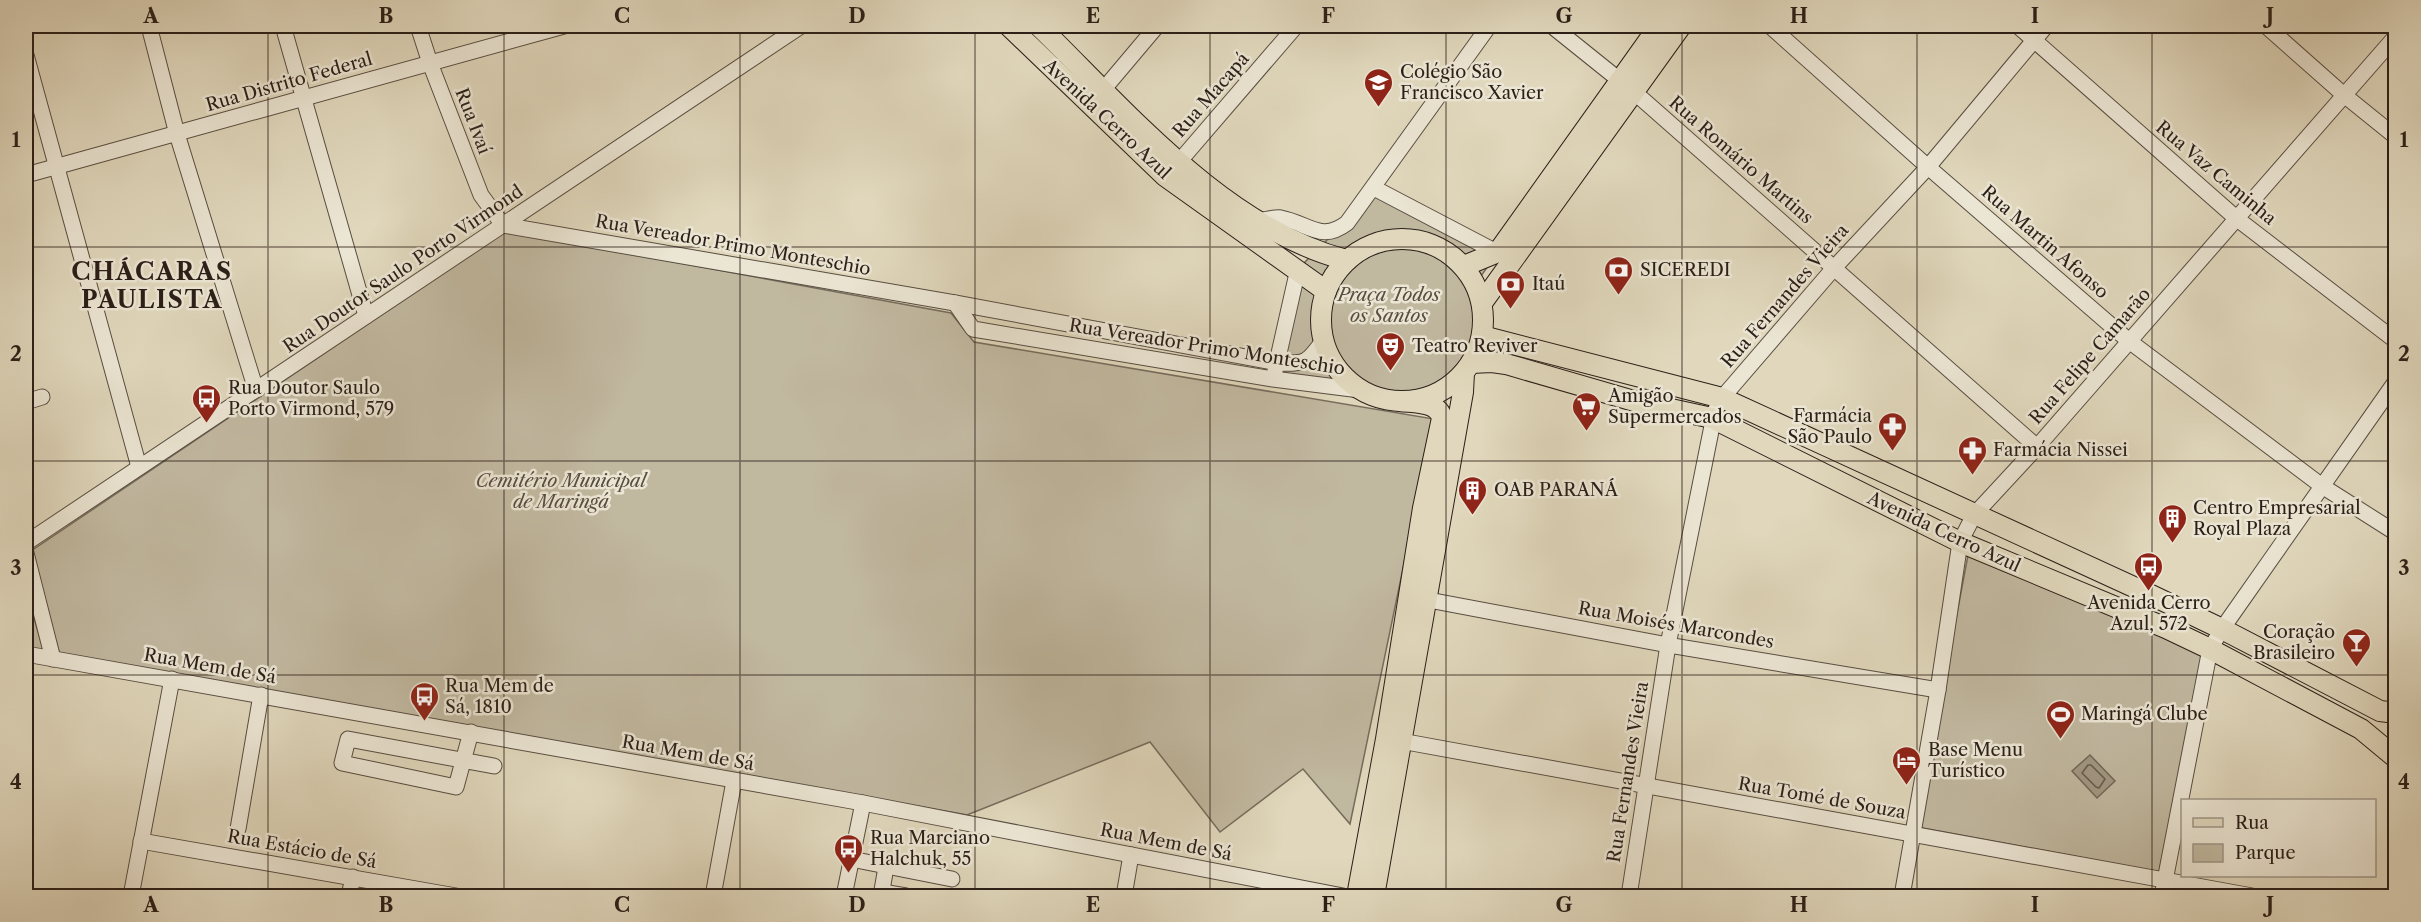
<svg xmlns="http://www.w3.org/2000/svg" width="2421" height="922" font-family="'Libre Caslon Text',serif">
<rect width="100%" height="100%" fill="#e0d7bc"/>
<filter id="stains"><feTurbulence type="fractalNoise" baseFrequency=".00333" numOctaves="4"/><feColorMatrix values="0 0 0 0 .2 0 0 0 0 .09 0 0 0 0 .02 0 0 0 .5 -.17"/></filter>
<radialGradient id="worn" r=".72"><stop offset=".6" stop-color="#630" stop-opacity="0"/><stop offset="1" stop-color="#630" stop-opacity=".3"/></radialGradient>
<!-- green -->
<g fill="#c1b8a0" stroke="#766c5c" stroke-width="1.5">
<path d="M1374 188 1498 252 1476 283C1480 295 1484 306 1484 318 1485 363 1444 404 1399 401 1384 400 1373 393 1359 390 1332 383 1301 383 1273 379L1298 269 1337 230Z"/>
<polygon points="506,231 951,313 974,342 1434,419 1350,824 1303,769 1220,832 1150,742 967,815 59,653 31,551"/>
<polygon points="1968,555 2205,652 2159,872 1917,827"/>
<polygon points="26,592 44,651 26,648"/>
</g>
<!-- water -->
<polygon fill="#a29884" stroke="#726859" stroke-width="1.5" points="2090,755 2115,781 2097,798 2072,771"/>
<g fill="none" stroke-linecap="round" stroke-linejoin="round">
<!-- shore -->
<polygon stroke="#665c4e" stroke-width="1.5" points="2088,765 2091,765 2105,779 2099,788 2096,787 2082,773"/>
<defs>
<g id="minor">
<polyline points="149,26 177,134 256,390"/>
<polyline points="283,26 366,316"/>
<polyline points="418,26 430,63 481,195 503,225"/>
<polyline points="1552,26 1633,91 2037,447"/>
<polyline points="1770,26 1928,167 2129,341 2322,486 2396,533"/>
<polyline points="2018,26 2236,218 2396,341"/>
<polyline points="2266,26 2344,95 2396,137"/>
<polyline points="26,55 139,467"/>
<polyline points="1103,90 1157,26"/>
<polyline points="1178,163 1296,26"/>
<polyline points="26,175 564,26"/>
<polyline points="1374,188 1502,255"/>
<path d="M1258 221C1265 220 1274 217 1281 218 1308 223 1321 243 1347 223L1489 26"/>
<path d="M503 225 955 303 1278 363C1306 364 1307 363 1323 341"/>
<polyline points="955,303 973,329 1273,379 1360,390"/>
<polyline points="1275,371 1298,269"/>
<polyline points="26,402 42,397"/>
<polyline points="26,543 801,26"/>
<polyline points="26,553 53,659"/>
<polyline points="1418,598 1668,645 1938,690"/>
<polyline points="26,654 863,803 1343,896"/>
<polyline points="471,732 456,787 342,763 348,739 494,766"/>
<polyline points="1390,739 2252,896"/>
<polyline points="238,829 261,695"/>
<polyline points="141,841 456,896"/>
<polyline points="851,859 952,879"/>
<polyline points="882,892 906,896"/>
<polyline points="131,896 172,679"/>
<polyline points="349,896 353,877"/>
<polyline points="713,896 734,781"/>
<polyline points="844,896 863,803"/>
<polyline points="881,896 886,867"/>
<polyline points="1124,896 1131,855"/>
<polyline points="1629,896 1668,645 1715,411 1722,398 1834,268 1928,167 2046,26"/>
<polyline points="1902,896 1938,690 1960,542 1974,515 2037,447 2396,36"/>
<polyline points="2162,896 2210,649 2222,629 2396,381"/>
</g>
<g id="major">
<polyline points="1009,26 1165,176 1326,291"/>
<path d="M1039 26C1126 111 1224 228 1346 260"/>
<circle cx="1402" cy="320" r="81"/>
<polyline points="1464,266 1498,252 1659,26"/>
<polyline points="1482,303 1681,26"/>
<polyline points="1482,336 1722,398 2149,594 2222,629 2380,711 2396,713"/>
<polyline points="1471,363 1492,362 1506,364 1634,401 1712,418 1960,542 2166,628 2210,649 2361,729 2396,758"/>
<path d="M1357 896 1386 739 1423 508 1442 418C1438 401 1414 403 1400 401"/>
<polyline points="1374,896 1463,392 1464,373"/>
</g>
</defs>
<!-- minor casing -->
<use href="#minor" stroke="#584d41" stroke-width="17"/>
<!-- major casing -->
<use href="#major" stroke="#2b1f18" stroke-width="22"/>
<!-- minor -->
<use href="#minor" stroke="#ebe5d3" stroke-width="15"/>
<!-- major -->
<use href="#major" stroke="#e0d7bc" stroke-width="20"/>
</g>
<!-- grid -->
<path fill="none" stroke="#2b1f18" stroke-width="1.5" stroke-opacity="0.55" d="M268 26V896M504 26V896M740 26V896M975 26V896M1210 26V896M1446 26V896M1682 26V896M1917 26V896M2152 26V896M26 247H2396M26 461H2396M26 675H2396"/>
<!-- icons -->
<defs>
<symbol id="school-pin" viewBox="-11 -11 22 30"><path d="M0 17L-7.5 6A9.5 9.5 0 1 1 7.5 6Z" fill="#8f2418" stroke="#ebe5d3"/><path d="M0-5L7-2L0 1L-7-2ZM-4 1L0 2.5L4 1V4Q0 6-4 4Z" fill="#fff"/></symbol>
<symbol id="bank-pin" viewBox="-11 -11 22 30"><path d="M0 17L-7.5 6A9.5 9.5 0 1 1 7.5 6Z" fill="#8f2418" stroke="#ebe5d3"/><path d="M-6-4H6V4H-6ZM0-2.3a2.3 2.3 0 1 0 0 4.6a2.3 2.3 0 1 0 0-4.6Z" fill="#fff"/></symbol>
<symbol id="theatre-pin" viewBox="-11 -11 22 30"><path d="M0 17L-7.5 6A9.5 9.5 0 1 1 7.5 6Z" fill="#8f2418" stroke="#ebe5d3"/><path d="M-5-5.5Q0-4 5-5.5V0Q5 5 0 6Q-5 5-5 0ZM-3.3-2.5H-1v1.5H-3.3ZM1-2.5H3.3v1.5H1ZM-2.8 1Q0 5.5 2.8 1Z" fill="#fff"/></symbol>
<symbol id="bus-pin" viewBox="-11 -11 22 30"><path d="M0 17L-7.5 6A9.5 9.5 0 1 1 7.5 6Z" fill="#8f2418" stroke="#ebe5d3"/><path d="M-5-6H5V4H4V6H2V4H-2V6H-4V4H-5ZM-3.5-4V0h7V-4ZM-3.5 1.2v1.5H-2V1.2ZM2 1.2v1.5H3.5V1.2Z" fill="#fff"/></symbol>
<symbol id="supermarket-pin" viewBox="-11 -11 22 30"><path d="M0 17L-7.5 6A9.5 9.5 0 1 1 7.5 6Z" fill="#8f2418" stroke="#ebe5d3"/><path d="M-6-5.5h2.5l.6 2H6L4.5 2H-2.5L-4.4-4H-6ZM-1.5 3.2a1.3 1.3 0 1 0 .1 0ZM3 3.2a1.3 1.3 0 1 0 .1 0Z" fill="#fff"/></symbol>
<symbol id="pharmacy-pin" viewBox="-11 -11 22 30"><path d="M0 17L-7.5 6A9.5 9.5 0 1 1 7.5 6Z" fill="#8f2418" stroke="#ebe5d3"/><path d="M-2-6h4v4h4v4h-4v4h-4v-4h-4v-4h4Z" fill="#fff"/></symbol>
<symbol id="building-pin" viewBox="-11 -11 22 30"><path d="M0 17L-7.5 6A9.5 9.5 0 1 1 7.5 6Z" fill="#8f2418" stroke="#ebe5d3"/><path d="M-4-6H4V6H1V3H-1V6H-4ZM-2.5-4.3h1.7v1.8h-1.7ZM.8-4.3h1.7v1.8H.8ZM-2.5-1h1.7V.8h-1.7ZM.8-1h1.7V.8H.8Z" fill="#fff"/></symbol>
<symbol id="bar-pin" viewBox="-11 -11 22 30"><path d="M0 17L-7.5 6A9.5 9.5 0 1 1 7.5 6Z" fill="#8f2418" stroke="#ebe5d3"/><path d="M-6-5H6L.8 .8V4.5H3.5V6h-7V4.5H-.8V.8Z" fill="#fff"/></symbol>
<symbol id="stadium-pin" viewBox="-11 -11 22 30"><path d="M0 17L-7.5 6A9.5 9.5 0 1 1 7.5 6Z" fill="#8f2418" stroke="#ebe5d3"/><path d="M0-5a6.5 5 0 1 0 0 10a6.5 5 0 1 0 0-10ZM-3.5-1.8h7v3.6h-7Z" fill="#fff"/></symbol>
<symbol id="hotel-pin" viewBox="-11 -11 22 30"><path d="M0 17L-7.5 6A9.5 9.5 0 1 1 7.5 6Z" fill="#8f2418" stroke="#ebe5d3"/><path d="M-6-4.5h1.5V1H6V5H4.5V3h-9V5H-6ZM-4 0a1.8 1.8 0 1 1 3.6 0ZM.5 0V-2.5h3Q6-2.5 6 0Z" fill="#fff"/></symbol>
</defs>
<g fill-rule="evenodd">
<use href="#school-pin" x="1362" y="66" width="33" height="45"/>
<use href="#bank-pin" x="1602" y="254" width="33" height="45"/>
<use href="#bank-pin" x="1494" y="268" width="33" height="45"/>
<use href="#theatre-pin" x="1374" y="330" width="33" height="45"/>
<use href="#bus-pin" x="190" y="382" width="33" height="45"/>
<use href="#supermarket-pin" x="1570" y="390" width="33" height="45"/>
<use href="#pharmacy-pin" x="1876" y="410" width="33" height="45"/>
<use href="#pharmacy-pin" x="1956" y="434" width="33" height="45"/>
<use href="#building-pin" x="1456" y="474" width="33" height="45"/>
<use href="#building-pin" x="2156" y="502" width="33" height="45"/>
<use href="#bus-pin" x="2132" y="550" width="33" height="45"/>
<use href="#bar-pin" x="2340" y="626" width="33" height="45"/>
<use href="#bus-pin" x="408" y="680" width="33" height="45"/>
<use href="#stadium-pin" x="2044" y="698" width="33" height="45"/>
<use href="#hotel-pin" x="1890" y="744" width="33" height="45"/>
<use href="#bus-pin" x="832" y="832" width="33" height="45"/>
</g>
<g text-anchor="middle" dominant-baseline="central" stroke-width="5" stroke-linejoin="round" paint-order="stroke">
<!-- poi labels -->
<g font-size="18" fill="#2b1f18" stroke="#ebe5d3" text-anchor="start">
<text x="1400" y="72">Colégio São<tspan x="1400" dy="21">Francisco Xavier</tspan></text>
<text x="1640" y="270">SICEREDI</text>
<text x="1532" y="284">Itaú</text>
<text x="1412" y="346">Teatro Reviver</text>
<text x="228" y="388">Rua Doutor Saulo<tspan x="228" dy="21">Porto Virmond, 579</tspan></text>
<text x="1608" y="396">Amigão<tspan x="1608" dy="21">Supermercados</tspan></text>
<text x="1872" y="416" text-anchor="end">Farmácia<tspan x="1872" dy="21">São Paulo</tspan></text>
<text x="1993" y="450">Farmácia Nissei</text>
<text x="1494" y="490">OAB PARANÁ</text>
<text x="2193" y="508">Centro Empresarial<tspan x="2193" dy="21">Royal Plaza</tspan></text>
<text x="2149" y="603" text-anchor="middle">Avenida Cerro<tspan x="2149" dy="21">Azul, 572</tspan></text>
<text x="2335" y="632" text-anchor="end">Coração<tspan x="2335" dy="21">Brasileiro</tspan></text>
<text x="445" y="686">Rua Mem de<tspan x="445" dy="21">Sá, 1810</tspan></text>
<text x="2081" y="714">Maringá Clube</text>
<text x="1928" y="750">Base Menu<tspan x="1928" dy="21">Turístico</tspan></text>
<text x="870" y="838">Rua Marciano<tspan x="870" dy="21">Halchuk, 55</tspan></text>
</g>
<!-- street labels -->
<g font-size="18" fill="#2b1f18" stroke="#ebe5d3">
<text transform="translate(289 82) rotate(-16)">Rua Distrito Federal</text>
<text transform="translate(1211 95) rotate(-49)">Rua Macapá</text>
<text transform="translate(1107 119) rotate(43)">Avenida Cerro Azul</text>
<text transform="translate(473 121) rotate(69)">Rua Ivaí</text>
<text transform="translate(1741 160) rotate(41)">Rua Romário Martins</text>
<text transform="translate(2216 173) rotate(40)">Rua Vaz Caminha</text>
<text transform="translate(2045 242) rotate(41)">Rua Martin Afonso</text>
<text transform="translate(733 245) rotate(10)">Rua Vereador Primo Monteschio</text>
<text transform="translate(403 269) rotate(-34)">Rua Doutor Saulo Porto Virmond</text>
<text transform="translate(1785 296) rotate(-49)">Rua Fernandes Vieira</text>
<text transform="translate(1207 347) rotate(9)">Rua Vereador Primo Monteschio</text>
<text transform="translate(2090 356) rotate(-49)">Rua Felipe Camarão</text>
<text transform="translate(1944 532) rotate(25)">Avenida Cerro Azul</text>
<text transform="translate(1676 625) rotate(10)">Rua Moisés Marcondes</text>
<text transform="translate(210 666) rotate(10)">Rua Mem de Sá</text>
<text transform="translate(688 753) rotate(10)">Rua Mem de Sá</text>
<text transform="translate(1628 772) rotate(-81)">Rua Fernandes Vieira</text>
<text transform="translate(1822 798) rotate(10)">Rua Tomé de Souza</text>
<text transform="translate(1166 842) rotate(11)">Rua Mem de Sá</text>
<text transform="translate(302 849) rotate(10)">Rua Estácio de Sá</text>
</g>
<!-- park labels -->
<g font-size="18" font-style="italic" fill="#584d41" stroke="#ebe5d3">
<text x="1389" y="295">Praça Todos<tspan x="1389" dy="21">os Santos</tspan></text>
<text x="561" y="481">Cemitério Municipal<tspan x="561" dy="21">de Maringá</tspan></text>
</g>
<!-- district labels -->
<g font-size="24" font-weight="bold" letter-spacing="1.5" fill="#2b1f18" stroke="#ebe5d3">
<text x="152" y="271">CHÁCARAS<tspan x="152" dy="28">PAULISTA</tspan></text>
</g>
</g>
<!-- margin -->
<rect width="2421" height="922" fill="none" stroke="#e0d7bc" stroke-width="66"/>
<!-- legend -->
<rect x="2181" y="799" width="195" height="78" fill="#ebe5d3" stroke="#9e9688" stroke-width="1.5"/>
<rect x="2193" y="818" width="30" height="9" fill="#e0d7bc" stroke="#9e9688" stroke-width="1.5"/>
<text x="2235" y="829" font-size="18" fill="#2b1f18">Rua</text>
<rect x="2193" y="844" width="30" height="18" fill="#c1b8a0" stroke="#9e9688" stroke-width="1.5"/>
<text x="2235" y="859" font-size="18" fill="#2b1f18">Parque</text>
<rect x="33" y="33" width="2355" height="856" fill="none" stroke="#2b1f18" stroke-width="2"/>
<g font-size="20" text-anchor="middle" font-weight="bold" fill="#2b1f18">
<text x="151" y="23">A</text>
<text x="386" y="23">B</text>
<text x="622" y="23">C</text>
<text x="857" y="23">D</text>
<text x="1093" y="23">E</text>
<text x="1328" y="23">F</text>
<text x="1564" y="23">G</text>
<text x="1799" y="23">H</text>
<text x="2035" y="23">I</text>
<text x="2270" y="23">J</text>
<text x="16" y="147">1</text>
<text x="2404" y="147">1</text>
<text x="16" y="361">2</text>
<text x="2404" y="361">2</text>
<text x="16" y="575">3</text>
<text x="2404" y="575">3</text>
<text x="16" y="789">4</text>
<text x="2404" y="789">4</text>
<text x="151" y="912">A</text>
<text x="386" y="912">B</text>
<text x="622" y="912">C</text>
<text x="857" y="912">D</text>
<text x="1093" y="912">E</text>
<text x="1328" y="912">F</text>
<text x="1564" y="912">G</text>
<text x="1799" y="912">H</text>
<text x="2035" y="912">I</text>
<text x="2270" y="912">J</text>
</g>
<rect width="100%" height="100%" filter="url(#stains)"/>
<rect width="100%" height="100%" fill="url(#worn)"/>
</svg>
